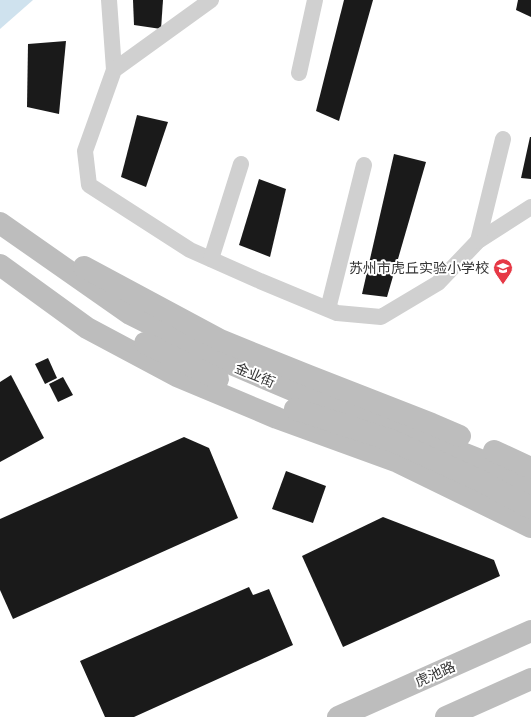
<svg xmlns="http://www.w3.org/2000/svg" width="531" height="717" font-family="Jost,'Noto Sans SC',sans-serif">
<rect width="100%" height="100%" fill="#fff"/>
<!-- water -->
<polygon fill="#cfe2ee" points="0,0 33,0 0,29"/>
<!-- building -->
<g fill="#1a1a1a">
<polygon points="133,0 163,0 161,29 134,25"/>
<polygon points="344,0 373,0 339,121 316,111"/>
<polygon points="518,0 531,0 531,17 516,10"/>
<polygon points="66,41 59,114 27,107 28,44"/>
<polygon points="137,115 168,122 146,187 121,177"/>
<polygon points="530,137 531,137 531,179 521,178"/>
<polygon points="394,154 426,162 387,297 362,294"/>
<polygon points="259,179 286,189 270,257 239,245"/>
<polygon points="48,358 57,378 45,384 35,364"/>
<polygon points="11,375 44,438 0,462 0,382"/>
<polygon points="63,377 73,395 58,402 49,384"/>
<polygon points="184,437 209,448 238,518 13,619 0,590 0,519"/>
<polygon points="286,471 326,486 313,523 272,509"/>
<polygon points="383,517 494,560 500,576 343,647 302,556"/>
<polygon points="249,587 253,595 269,589 293,645 134,717 105,717 80,661"/>
</g>
<g fill="none" stroke-linecap="round" stroke-linejoin="round">
<!-- minor -->
<g stroke="#d0d0d0" stroke-width="16">
<polyline points="109,0 114,70"/>
<polyline points="211,0 114,70 85,151 89,185 190,250 260,281 337,313 381,317 438,283 478,241 531,207"/>
<polyline points="299,73 315,0"/>
<polyline points="478,241 503,139"/>
<polyline points="211,259 241,164"/>
<polyline points="328,309 364,165"/>
</g>
<!-- secondary -->
<g stroke="#bdbdbd" stroke-width="22">
<polyline points="0,223 130,314 222,360 299,393 397,427 485,462 531,486"/>
<polyline points="0,265 87,328 177,376 277,418 398,462 531,527"/>
<polyline points="84,267 220,340 309,376 432,424 460,436"/>
<polyline points="145,343 218,379"/>
<polyline points="295,409 393,441 481,481 531,508"/>
<polyline points="494,451 531,468"/>
<polyline points="338,717 531,631"/>
<polyline points="446,717 531,679"/>
</g>
</g>
<!-- icons -->
<defs>
<symbol id="school-pin" viewBox="-11 -11 22 30"><path d="M0 17L-7.5 6A9.5 9.5 0 1 1 7.5 6Z" fill="#e63946" stroke="#fff"/><path d="M0-5L7-2L0 1L-7-2ZM-4 1L0 2.5L4 1V4Q0 6-4 4Z" fill="#fff"/></symbol>
</defs>
<g fill-rule="evenodd">
<use href="#school-pin" x="492" y="257" width="22" height="30"/>
</g>
<g text-anchor="middle" dominant-baseline="central" stroke-width="4" stroke-linejoin="round" paint-order="stroke">
<!-- poi labels -->
<g font-size="14" fill="#333" stroke="#fff" text-anchor="end">
<text x="489" y="268">苏州市虎丘实验小学校</text>
</g>
<!-- street labels -->
<g font-size="14" fill="#333" stroke="#fff">
<text transform="translate(255 375) rotate(23)">金业街</text>
<text transform="translate(435 674) rotate(-24)">虎池路</text>
</g>
</g>
</svg>
